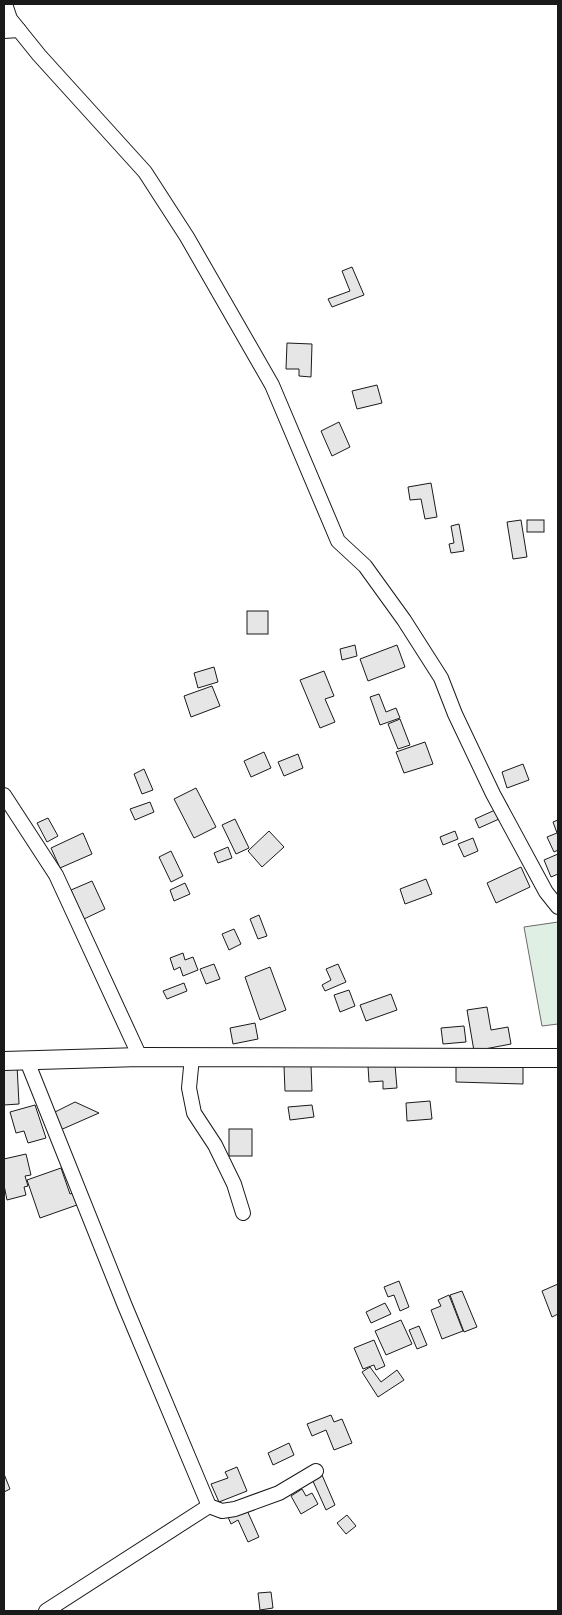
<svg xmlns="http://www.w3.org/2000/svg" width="562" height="1615" font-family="Arial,sans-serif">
<rect width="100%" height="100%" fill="#fff"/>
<!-- green -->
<polygon fill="#e0efe3" stroke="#6a6a6a" points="558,922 558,1024 542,1026 524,927"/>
<!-- building -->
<g fill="#e6e6e6" stroke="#1a1a1a">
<polygon points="352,267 364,295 332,307 328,299 350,291 342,271"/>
<polygon points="287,343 312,344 311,377 299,376 299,369 286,369"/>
<polygon points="377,385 382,403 357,409 352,391"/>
<polygon points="339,422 350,447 332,456 321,431"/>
<polygon points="431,483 437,517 425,519 421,499 410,500 408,487"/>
<polygon points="521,520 527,557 513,559 507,522"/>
<rect x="527" y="520" width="17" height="12"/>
<polygon points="459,524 464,551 451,553 449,544 454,543 451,526"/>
<rect x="247" y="611" width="21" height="23"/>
<polygon points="355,645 357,656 342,660 340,649"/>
<polygon points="397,645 405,667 368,681 360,659"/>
<polygon points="214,667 218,682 198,688 194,673"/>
<polygon points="324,671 334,696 325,699 335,722 320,728 300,680"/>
<polygon points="212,686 220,706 191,717 184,696"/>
<polygon points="379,694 386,712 396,708 400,718 380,725 370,697"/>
<polygon points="400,719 410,745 398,749 388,724"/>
<polygon points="425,742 433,764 404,773 396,752"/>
<polygon points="264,752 271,768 251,777 244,761"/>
<polygon points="298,754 303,768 284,776 278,762"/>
<polygon points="523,764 529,780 507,788 502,772"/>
<polygon points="144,769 153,790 142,794 134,774"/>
<polygon points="196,788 216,827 194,838 174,799"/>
<polygon points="150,802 154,812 135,820 130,809"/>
<polygon points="495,810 499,819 479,828 475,819"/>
<polygon points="48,818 58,836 47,842 37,823"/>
<polygon points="235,819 249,848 236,854 222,825"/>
<polygon points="558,820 558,850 554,852 547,837 557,833 553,822"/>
<polygon points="269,831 284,847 262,867 248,851"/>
<polygon points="455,831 458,839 443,845 440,837"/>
<polygon points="83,833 92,854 60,868 51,848"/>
<polygon points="473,838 478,851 464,857 458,844"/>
<polygon points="228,847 232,858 218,863 214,853"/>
<polygon points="171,851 183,876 171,882 159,857"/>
<polygon points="558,854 558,874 551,877 544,860"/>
<polygon points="521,867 530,887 496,903 487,883"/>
<polygon points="426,879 432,894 405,904 400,889"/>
<polygon points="92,881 105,909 84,919 71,890"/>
<polygon points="185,883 190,894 174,901 170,890"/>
<polygon points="259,915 267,936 258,939 250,919"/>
<polygon points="234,929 241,944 229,950 222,934"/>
<polygon points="183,953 185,960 193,957 198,970 183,976 180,967 174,970 170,958"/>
<polygon points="214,964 220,979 206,984 200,969"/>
<polygon points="338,964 346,982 325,991 322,985 331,980 326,969"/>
<polygon points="270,967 286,1010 260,1020 245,977"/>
<polygon points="184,983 187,991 167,999 163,991"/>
<polygon points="349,990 355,1006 340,1012 334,995"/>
<polygon points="391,994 397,1010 366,1021 360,1005"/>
<polygon points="487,1007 491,1030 508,1027 511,1044 474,1051 467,1010"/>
<polygon points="255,1023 258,1039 233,1044 230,1028"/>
<polygon points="464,1026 466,1042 443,1044 441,1028"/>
<polygon points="456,1064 523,1065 523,1084 456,1082"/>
<polygon points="17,1065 19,1104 4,1105 4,1066"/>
<polygon points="311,1065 312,1091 285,1091 284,1066"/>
<polygon points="395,1065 397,1088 383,1089 383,1081 369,1082 368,1066"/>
<polygon points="430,1101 432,1119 407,1121 406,1103"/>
<polygon points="75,1102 99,1113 58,1131 51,1114"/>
<polygon points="35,1105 46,1138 28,1143 24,1131 16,1133 10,1112"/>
<polygon points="312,1105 314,1117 290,1120 288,1107"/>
<rect x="229" y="1129" width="23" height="27"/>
<polygon points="26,1154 31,1175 25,1176 28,1186 24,1187 26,1195 7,1200 4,1185 4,1159"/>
<polygon points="61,1168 70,1194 73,1193 77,1205 40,1218 27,1180"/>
<polygon points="399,1281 409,1307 400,1311 394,1295 388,1297 384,1287"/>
<polygon points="558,1284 558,1314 552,1317 542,1291"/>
<polygon points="462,1291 477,1327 464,1332 450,1295"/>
<polygon points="449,1295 463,1331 442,1339 431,1310 441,1306 438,1300"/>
<polygon points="385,1303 391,1314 371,1323 366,1312"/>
<polygon points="401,1320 412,1344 386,1355 375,1331"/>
<polygon points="419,1326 427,1345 417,1349 409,1330"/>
<polygon points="374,1340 385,1366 376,1370 374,1365 363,1369 354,1348"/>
<polygon points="370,1367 381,1382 397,1370 404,1380 378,1397 362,1372"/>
<polygon points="331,1415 334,1422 342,1419 352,1443 334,1450 326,1430 312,1436 307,1424"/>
<polygon points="289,1443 294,1455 273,1465 268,1453"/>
<polygon points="237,1467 247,1491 219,1502 211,1484 228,1478 225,1472"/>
<polygon points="4,1474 10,1489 4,1492"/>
<polygon points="322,1475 335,1505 326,1510 312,1479"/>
<polygon points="302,1489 306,1496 312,1493 318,1504 301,1514 291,1496"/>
<polygon points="246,1508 259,1537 248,1542 238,1520 231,1524 228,1517"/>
<polygon points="347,1515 356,1526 346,1534 337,1523"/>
<polygon points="271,1592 273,1608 260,1610 258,1593"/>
</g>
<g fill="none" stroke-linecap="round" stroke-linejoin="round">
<defs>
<g id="minor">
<polyline points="5,4 10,19 39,55 145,172 187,237 272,385 338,541 365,566 404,620 441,678 455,714 493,794 546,892 558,907"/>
<polyline points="4,31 19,30"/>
<polyline points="4,795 56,875 140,1057"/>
<polyline points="192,1057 189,1088 194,1113 215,1145 234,1184 243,1213"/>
<polyline points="27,1061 125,1306 209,1506 222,1511 235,1509 279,1493 316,1471"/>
<polyline points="46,1611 209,1506"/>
</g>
<polyline id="major" points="4,1061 140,1057 558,1058"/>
</defs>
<!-- minor casing -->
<use href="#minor" stroke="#1a1a1a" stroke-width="16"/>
<!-- major casing -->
<use href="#major" stroke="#1a1a1a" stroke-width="20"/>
<!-- minor -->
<use href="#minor" stroke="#fff" stroke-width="14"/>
<!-- major -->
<use href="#major" stroke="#fff" stroke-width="18"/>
</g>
<!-- border -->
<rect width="562" height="1615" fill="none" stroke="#1a1a1a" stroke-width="10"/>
</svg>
